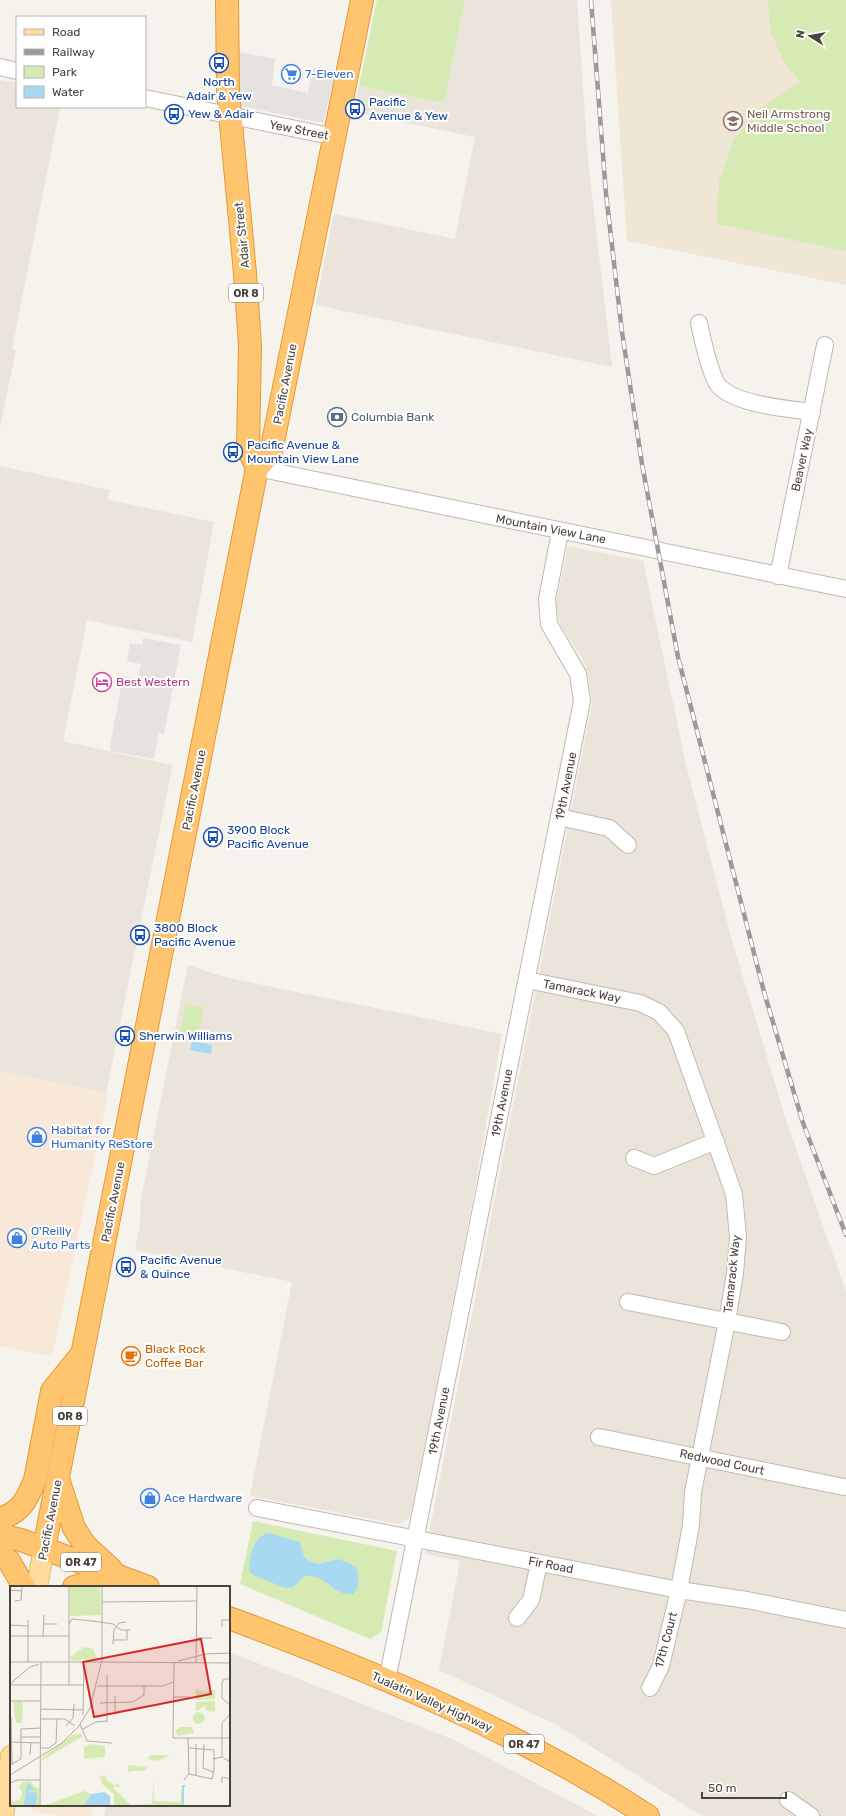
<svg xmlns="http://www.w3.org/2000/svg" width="846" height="1816" font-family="Rubik,sans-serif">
<rect width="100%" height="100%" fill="#f6f2ec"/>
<!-- residential -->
<g fill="#eae4da">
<polygon points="465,0 577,0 588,160 612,367 316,305 334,214 455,239 475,137 354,112 359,86 444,103"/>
<polygon points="0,80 17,83 17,107 60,107 12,349 16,350 0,427"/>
<polygon points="0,466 110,490 108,500 214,522 192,642 87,620 63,741 171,765 172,768 106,1093 0,1071"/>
<polygon points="568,546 643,561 686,765 732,941 785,1117 846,1292 846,1816 702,1816 557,1725 439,1670 460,1561 425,1554 592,704 588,673 582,658 560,624 557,615 556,604"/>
<polygon points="188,965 224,977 502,1034 467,1231 410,1518 398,1524 250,1496 292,1282 135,1250 140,1225 141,1199"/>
<polygon points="229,1652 452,1739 598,1816 104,1816 106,1805 229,1805"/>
</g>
<!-- commercial -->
<g fill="#f7e8d7">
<polygon points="0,1071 108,1094 52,1356 0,1346"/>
<polygon points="32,1805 93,1805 91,1816 57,1816 32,1811"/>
</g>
<!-- education -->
<polygon fill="#efe6d5" points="611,0 846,0 846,285 627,241"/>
<!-- green -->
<g fill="#d6ebb4">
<polygon points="377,0 465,0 444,103 359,86"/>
<polygon points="768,0 846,0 846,251 717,224 719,181 733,141 760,108 795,85 801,83 784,62 770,30"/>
<polygon points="186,1004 204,1007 197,1039 179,1035"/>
<polygon points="253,1521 397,1551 381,1632 370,1639 240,1584"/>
</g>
<!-- parking -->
<g fill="#e5e2e0">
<polygon points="239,52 275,59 272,85 308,93 313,68 336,70 323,123 240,106"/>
<polygon points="143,638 181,645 164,734 159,733 154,759 111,751 110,746 123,676 138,679 141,664 127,661 130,643 142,645"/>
</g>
<!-- water -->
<g fill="#a8d9f3">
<polygon points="192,1041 212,1045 211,1054 190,1050"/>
<path d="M269 1533 300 1542 304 1556 309 1561 318 1564 339 1559 356 1567C359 1577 361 1586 353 1594 332 1596 330 1575 305 1576L293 1587 285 1588 253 1575 249 1571C249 1557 254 1535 269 1533Z"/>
</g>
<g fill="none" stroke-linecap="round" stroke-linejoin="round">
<defs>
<g id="minor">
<polyline points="0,67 17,71"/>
<polyline points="145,98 335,137"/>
<path d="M699 323C702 337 710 374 718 385 733 404 788 409 812 412"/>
<polyline points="257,468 846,589"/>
<polyline points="778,576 825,345"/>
<polyline points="559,817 609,828 628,845"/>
<polyline points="527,980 640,1003 659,1012 676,1031 734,1194 738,1237 735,1273 727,1321 693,1492 691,1525 679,1590 661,1666 650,1688"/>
<polyline points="634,1158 654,1166 716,1141"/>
<polyline points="628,1302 782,1332"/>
<polyline points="599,1437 844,1487"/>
<polyline points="257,1508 679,1590 747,1600 846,1620"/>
<polyline points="517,1618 531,1600 539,1563"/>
<polyline points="387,1681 582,701 578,674 549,624 547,599 560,532"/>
<polyline points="788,1800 811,1816"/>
</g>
<g id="major">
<polyline points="37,1587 44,1548"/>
<polyline points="3,1816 11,1756"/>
</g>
<g id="highway">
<polyline points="227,0 228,92 245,273 250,345 248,448 257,468"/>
<polyline points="59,1482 74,1528 85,1545 111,1569"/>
<path d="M0 1519C22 1511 26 1501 35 1480L52 1391 81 1355"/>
<polyline points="0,1535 21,1540 148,1587"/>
<polyline points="44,1548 257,468 271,452 362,0"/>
<polyline points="0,1554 9,1561 24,1587"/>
<polyline points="74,1587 117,1575"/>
<path d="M229 1618C374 1672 518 1731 648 1816"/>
</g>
</defs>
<!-- minor casing -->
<use href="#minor" stroke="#c2b9ae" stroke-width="18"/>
<!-- major casing -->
<use href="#major" stroke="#e7b968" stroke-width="22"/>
<!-- highway casing -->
<use href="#highway" stroke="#e2993a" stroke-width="24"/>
<!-- minor -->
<use href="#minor" stroke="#fff" stroke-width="16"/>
<!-- major -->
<use href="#major" stroke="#ffdc9c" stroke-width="20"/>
<!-- highway -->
<use href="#highway" stroke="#ffc56e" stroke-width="22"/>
<defs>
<polyline id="rail" points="591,0 606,194 622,332 642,464 678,657 764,992 803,1123 846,1235"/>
</defs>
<!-- rail casing -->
<use href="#rail" stroke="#9a9a9a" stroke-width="4.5"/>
<!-- rail -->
<use href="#rail" stroke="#fff" stroke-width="3" stroke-dasharray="9" stroke-linecap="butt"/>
</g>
<!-- icons -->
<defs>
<symbol id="bus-ring" viewBox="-11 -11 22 22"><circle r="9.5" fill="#fff" stroke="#1a4fb4" stroke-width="1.5"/><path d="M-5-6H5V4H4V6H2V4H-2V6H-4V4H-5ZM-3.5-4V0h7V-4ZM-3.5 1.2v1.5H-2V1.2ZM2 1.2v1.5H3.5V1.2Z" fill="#1a4fb4"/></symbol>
<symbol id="supermarket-ring" viewBox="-11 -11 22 22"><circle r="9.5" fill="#fff" stroke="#3f7fe0" stroke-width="1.5"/><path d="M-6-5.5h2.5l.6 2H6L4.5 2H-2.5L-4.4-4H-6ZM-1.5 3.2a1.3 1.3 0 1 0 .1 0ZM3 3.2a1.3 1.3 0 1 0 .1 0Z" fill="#3f7fe0"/></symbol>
<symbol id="school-ring" viewBox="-11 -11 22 22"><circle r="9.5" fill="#fff" stroke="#8d6e63" stroke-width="1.5"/><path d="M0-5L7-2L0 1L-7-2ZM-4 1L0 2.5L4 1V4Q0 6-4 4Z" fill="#8d6e63"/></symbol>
<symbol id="bank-ring" viewBox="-11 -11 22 22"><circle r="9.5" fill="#fff" stroke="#5c6f8a" stroke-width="1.5"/><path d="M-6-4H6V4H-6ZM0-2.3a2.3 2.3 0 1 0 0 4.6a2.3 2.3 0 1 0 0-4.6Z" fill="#5c6f8a"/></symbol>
<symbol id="hotel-ring" viewBox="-11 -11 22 22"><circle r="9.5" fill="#fff" stroke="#d1479c" stroke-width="1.5"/><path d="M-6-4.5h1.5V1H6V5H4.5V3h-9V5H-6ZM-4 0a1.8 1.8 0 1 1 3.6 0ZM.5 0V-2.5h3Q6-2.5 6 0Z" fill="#d1479c"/></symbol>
<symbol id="shop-ring" viewBox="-11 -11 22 22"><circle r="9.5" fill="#fff" stroke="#3f7fe0" stroke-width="1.5"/><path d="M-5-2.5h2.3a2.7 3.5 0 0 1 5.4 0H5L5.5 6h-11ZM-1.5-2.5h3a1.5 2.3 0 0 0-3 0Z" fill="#3f7fe0"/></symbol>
<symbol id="cafe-ring" viewBox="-11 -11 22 22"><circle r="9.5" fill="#fff" stroke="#e8710a" stroke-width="1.5"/><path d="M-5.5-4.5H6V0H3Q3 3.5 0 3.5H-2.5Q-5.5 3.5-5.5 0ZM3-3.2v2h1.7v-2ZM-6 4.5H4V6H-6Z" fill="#e8710a"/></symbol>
</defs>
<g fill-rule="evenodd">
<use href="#bus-ring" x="208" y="52" width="22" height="22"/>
<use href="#supermarket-ring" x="280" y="63" width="22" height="22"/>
<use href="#bus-ring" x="344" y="98" width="22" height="22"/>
<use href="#bus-ring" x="163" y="103" width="22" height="22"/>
<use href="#school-ring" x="722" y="110" width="22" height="22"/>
<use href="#bank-ring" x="326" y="406" width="22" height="22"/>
<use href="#bus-ring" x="222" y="441" width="22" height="22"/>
<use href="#hotel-ring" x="91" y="671" width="22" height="22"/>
<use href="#bus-ring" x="202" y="826" width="22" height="22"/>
<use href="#bus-ring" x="129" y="924" width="22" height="22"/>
<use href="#bus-ring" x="114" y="1025" width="22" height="22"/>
<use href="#shop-ring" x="26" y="1126" width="22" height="22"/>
<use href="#shop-ring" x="6" y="1227" width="22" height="22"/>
<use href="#bus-ring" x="115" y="1256" width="22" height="22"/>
<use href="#cafe-ring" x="120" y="1345" width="22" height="22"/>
<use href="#shop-ring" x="139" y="1487" width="22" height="22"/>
</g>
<g text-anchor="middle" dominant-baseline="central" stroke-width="4" stroke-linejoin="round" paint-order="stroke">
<!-- shield labels -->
<g fill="#fff" stroke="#817b74" stroke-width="1">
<rect x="229" y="284" width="34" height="18" rx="3"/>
<rect x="53" y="1407" width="34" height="18" rx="3"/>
<rect x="61" y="1553" width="40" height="18" rx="3"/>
<rect x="504" y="1735" width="40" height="18" rx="3"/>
</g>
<g font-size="11" font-weight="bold" fill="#4b4339">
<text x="246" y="293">OR 8</text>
<text x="70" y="1416">OR 8</text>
<text x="81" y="1562">OR 47</text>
<text x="524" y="1744">OR 47</text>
</g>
<!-- shop labels -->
<g font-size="12" fill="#366cbe" stroke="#fff" text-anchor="start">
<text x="305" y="74">7-Eleven</text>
<text x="51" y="1130">Habitat for<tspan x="51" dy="14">Humanity ReStore</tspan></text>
<text x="31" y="1231">O'Reilly<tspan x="31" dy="14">Auto Parts</tspan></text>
<text x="164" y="1498">Ace Hardware</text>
</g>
<!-- transit labels -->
<g font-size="12" fill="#164399" stroke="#fff" text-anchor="start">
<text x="219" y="82" text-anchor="middle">North<tspan x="219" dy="14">Adair &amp; Yew</tspan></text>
<text x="369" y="102">Pacific<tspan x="369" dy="14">Avenue &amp; Yew</tspan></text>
<text x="188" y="114">Yew &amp; Adair</text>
<text x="247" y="445">Pacific Avenue &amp;<tspan x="247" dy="14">Mountain View Lane</tspan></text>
<text x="227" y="830">3900 Block<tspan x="227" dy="14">Pacific Avenue</tspan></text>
<text x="154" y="928">3800 Block<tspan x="154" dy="14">Pacific Avenue</tspan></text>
<text x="139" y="1036">Sherwin Williams</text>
<text x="140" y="1260">Pacific Avenue<tspan x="140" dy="14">&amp; Quince</tspan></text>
</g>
<!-- education labels -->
<g font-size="12" fill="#785e54" stroke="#fff" text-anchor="start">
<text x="747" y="114">Neil Armstrong<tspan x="747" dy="14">Middle School</tspan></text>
</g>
<!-- street labels -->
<g font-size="12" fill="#4b4339" stroke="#fff">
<text transform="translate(299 130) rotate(11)">Yew Street</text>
<text transform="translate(242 235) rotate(-96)">Adair Street</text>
<text transform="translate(285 384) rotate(-79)">Pacific Avenue</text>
<text transform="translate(802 460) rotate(-78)">Beaver Way</text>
<text transform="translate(551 529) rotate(11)">Mountain View Lane</text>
<text transform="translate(566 786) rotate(-79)">19th Avenue</text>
<text transform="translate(194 790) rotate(-79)">Pacific Avenue</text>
<text transform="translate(582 991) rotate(11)">Tamarack Way</text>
<text transform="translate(502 1103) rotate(-79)">19th Avenue</text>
<text transform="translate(113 1202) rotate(-79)">Pacific Avenue</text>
<text transform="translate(732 1274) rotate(-84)">Tamarack Way</text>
<text transform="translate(439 1421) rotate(-79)">19th Avenue</text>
<text transform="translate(722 1462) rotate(12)">Redwood Court</text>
<text transform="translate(50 1520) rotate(-79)">Pacific Avenue</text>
<text transform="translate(551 1565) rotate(11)">Fir Road</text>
<text transform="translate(666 1640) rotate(-75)">17th Court</text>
<text transform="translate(432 1702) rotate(24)">Tualatin Valley Highway</text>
</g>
<!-- service labels -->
<g font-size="12" fill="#4e5e75" stroke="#fff" text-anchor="start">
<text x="351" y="417">Columbia Bank</text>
</g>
<!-- hotel labels -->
<g font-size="12" fill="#b23c85" stroke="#fff" text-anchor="start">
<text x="116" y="682">Best Western</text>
</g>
<!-- food labels -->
<g font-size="12" fill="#c56008" stroke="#fff" text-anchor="start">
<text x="145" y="1349">Black Rock<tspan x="145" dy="14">Coffee Bar</tspan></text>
</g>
</g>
<!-- overview -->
<g transform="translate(10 1586)">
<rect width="220" height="220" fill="#f6f2ec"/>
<path d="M60 0H90L91 29 60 30ZM74 61 83 63 88 73 61 75 60 71ZM185 103 195 106 205 104V113L186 114ZM3 116H13L12 137H6ZM186 116 205 115V126L197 125 194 120 189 124H185ZM183 132a6 6 0 1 1 12 0a6 6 0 1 1-12 0ZM170 141H182L184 147 168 150 165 145ZM64 148H72V151L31 175 32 172ZM80 158 95 160V171L74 173V161ZM141 169H159V170L147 175 138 173ZM118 179 136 181 137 179V183L132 185H120L118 187ZM95 189 96 193 104 199 109 197V202L105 200 103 202 121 219 142 218 144 192V215L171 216V203L174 201V220H104V208L92 198 90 191ZM20 195 25 201 29 202V220H0V216L10 214 12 206 9 201 13 196ZM74 205 81 208 74 220H33Z" fill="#d6ebb4"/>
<path d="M20 198 24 205 19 203V207L25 206 27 209 26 220H11L14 219 17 199ZM94 206 100 210V220H74L81 208Z" fill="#a8d9f3"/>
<path fill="none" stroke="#a8d9f3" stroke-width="2" d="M173 220V200H175"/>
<path fill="none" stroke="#b2aca4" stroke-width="1" d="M0 4 12 5M5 15 11 14 12 0M93 16 187 15M18 34V76M33 38H47M59 38 62 33 82 35 103 38 111 44H120M0 39 18 40M212 41V34H220M0 50H59M33 50 34 29M186 52H202M103 54H117V44M103 58 104 44 109 37 116 36M168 75 196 68 220 67M0 76H91M91 76 220 77M164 76 163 152H220M186 77 187 0M97 89V136M0 98 20 81 29 78M0 99H74M59 99V0M87 100H153L163 96M163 111H179M0 115H31M90 117 123 116 134 109V100M220 119 212 112V97L214 93H220M31 123 73 124M105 127V110M73 129 74 76M1 131 2 179M31 133H55L65 140M70 138 77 155 102 157M56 140 63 132 64 118M73 143 86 136 97 135M11 151H30M0 156 30 157M194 158 193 182 203 186M30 162H39L46 157 47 133M20 169 21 157M212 171V137L220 128M203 173 212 171 220 176M219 176 220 163M0 179 11 173V143L31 142M179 188 202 193 204 183V164L179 162M0 189 52 157 69 140 80 122 92 74V0M186 189V158M174 194 179 188 178 152M0 197 8 194H30M212 197V191L220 193M30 220 31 77"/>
<path fill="#d62828" fill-opacity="0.15" stroke="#d62828" stroke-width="2" d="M191 53 201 108 84 131 73 76Z"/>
<rect width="220" height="220" fill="none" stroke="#4b4339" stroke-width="2"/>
</g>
<!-- legend -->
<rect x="16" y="16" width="130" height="92" fill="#ffffff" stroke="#b7b4b0"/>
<rect x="24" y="29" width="20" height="6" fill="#ffdc9c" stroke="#b7b4b0"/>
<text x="52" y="36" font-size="12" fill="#4b4339">Road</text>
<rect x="24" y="49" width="20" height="6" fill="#9a9a9a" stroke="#b7b4b0"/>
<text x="52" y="56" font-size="12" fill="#4b4339">Railway</text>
<rect x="24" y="66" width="20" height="12" fill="#d6ebb4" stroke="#b7b4b0"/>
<text x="52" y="76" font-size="12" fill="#4b4339">Park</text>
<rect x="24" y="86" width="20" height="12" fill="#a8d9f3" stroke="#b7b4b0"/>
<text x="52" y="96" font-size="12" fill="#4b4339">Water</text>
<!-- north arrow -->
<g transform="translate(810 36) rotate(281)" stroke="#ffffff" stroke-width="3" paint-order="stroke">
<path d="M0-3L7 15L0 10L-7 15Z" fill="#4b4339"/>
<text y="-6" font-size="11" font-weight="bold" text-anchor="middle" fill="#4b4339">N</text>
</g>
<!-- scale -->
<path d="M702 1792v6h84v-6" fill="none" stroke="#4b4339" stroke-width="2"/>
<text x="708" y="1792" font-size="12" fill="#4b4339" stroke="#ffffff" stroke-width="3" paint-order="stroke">50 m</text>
</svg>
